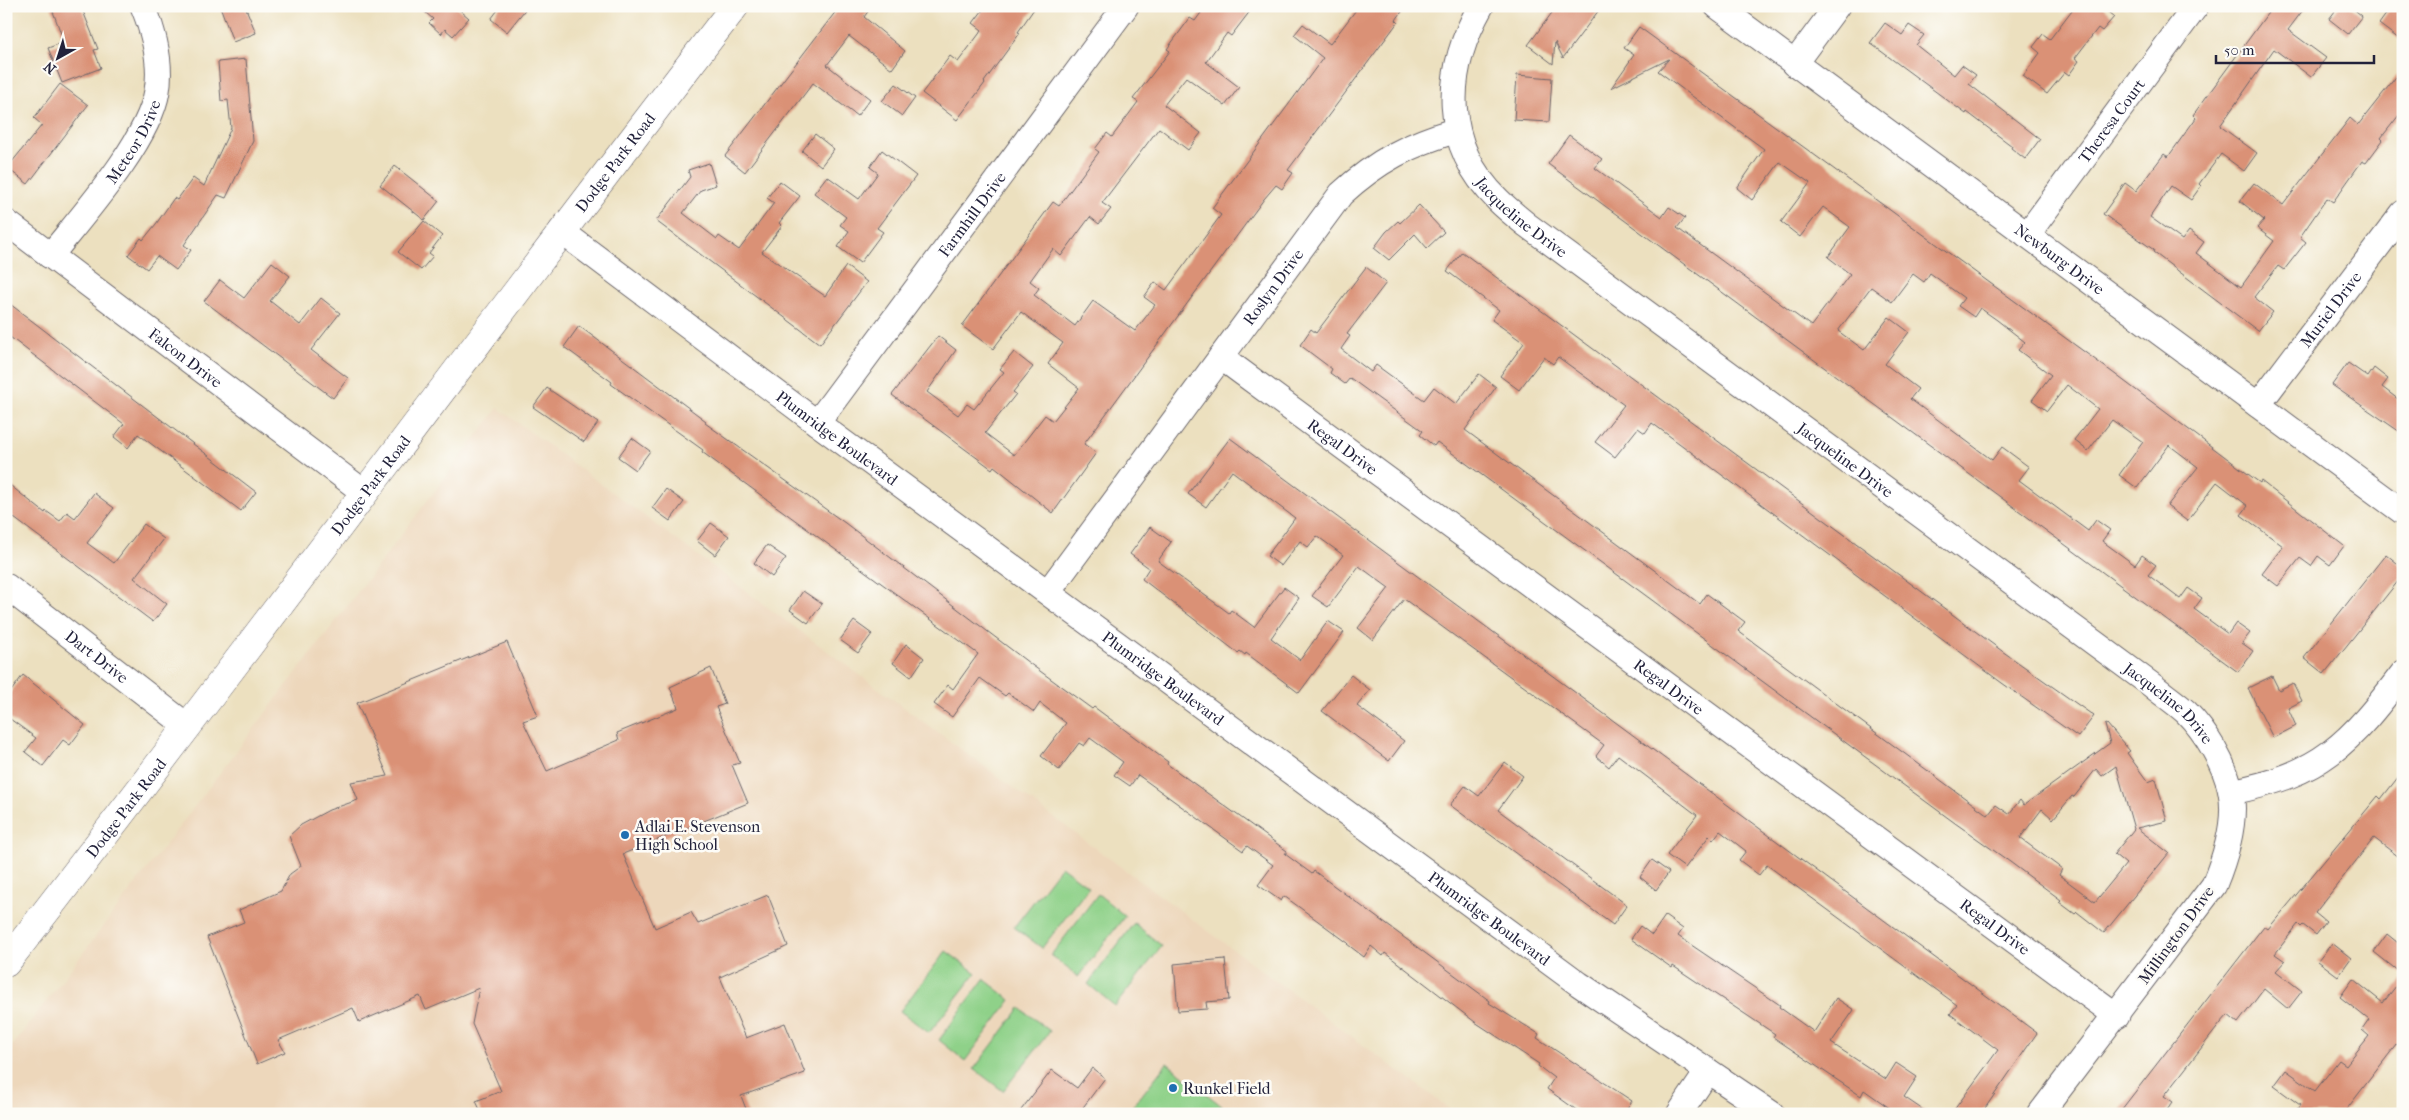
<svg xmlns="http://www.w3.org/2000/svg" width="2409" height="1120" font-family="'IM FELL French Canon',serif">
<rect width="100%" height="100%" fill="#fdfcf7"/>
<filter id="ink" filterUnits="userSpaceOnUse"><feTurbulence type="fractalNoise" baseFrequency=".02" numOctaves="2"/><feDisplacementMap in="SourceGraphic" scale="10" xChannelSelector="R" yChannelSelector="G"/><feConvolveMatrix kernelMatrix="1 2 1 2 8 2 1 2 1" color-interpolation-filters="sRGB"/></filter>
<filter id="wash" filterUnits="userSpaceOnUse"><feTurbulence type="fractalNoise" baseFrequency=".0096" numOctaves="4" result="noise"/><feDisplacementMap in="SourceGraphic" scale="20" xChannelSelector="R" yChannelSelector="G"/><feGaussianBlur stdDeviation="1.12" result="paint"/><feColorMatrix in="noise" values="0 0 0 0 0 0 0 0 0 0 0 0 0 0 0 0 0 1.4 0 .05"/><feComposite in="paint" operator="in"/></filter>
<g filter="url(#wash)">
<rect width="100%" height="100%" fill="#ece0bf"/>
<!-- built -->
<polygon fill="#edd7bb" points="498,408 781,617 1457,1114 6,1114 6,1054"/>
<!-- green -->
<g fill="#8fd189" stroke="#587a62">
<polygon points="1061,866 1089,887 1042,948 1014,927"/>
<polygon points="1098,894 1125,916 1078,977 1051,955"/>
<polygon points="1134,923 1162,946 1115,1006 1088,984"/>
<polygon points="946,951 976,973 929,1033 900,1011"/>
<polygon points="984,979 1011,1000 965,1061 939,1040"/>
<polygon points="1020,1008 1050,1031 1003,1091 974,1069"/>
<polygon points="1167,1063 1232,1114 1127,1114"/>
</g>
<g id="blocks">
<!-- building -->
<g fill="#da9176" fill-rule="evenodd">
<polygon points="51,6 81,6 98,49 94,50 101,68 62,83 48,48 64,42"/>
<polygon points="220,6 245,6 256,33 233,42"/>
<polygon points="418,6 455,6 469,18 453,36 445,29 441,34 429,23 433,19"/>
<polygon points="501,6 528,6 507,32 491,19"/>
<polygon points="840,6 872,6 864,17 905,51 892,69 849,36 827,65 870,99 857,116 813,83 745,172 725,156"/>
<polygon points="986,6 1036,6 1018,32 1020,33 984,82 985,83 957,120 922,93 950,56 958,62 982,30 973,23"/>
<polygon points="1206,6 1254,6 1231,36 1227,33 1206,62 1239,87 1225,106 1186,77 1164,105 1201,133 1188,150 1159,128 1102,203 1111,209 1099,224 1090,217 1061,256 1053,249 1030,281 1039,288 1034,295 1075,326 1093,301 1135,331 1155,305 1144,297 1155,282 1166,290 1221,215 1212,208 1323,58 1294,35 1303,24 1330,44 1359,6 1406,6 1396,20 1398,22 1288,170 1293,173 1282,189 1276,185 1264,199 1084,444 1096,453 1053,513 994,466 992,469 892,395 938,336 956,350 927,392 958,415 967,404 974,409 1004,372 1000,369 1014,352 1033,367 1013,392 1016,394 985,433 1014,455 1045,415 1053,421 1079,388 1048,364 1063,343 1021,312 993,349 962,326 1053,202 1059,206 1099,152 1095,149 1107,133 1112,137 1138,102 1133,99 1170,51 1167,49 1190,18 1195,21"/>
<polygon points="1557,6 1602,6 1563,58 1555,42 1553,64 1528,45"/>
<polygon points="2075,6 2101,6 2114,17 2102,31 2098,28 2075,58 2079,61 2069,75 2065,72 2047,94 2023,76 2040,53 2033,47 2043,34 2050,39"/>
<polygon points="2273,6 2306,6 2288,30 2326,58 2311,77 2274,49 2220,126 2257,153 2244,171 2221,154 2199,184 2201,186 2191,200 2171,186 2150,217 2182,240 2189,231 2204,242 2196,253 2241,287 2274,241 2257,228 2264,220 2240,201 2254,183 2283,205 2350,118 2358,125 2403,68 2403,110 2381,138 2383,140 2366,163 2362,161 2333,202 2327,198 2300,237 2306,242 2284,270 2278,266 2254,297 2273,312 2258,331 2153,252 2154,250 2103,214 2125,183 2136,191 2164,154 2168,157 2196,118 2193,115"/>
<polygon points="2339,6 2350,6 2362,16 2348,34 2329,19"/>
<polygon points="2392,6 2403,6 2403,42 2379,24"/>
<polygon points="1885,23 1902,35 1909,25 1924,35 1916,45 1954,75 1962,65 1976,75 1969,84 2040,139 2025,159 2011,148 2012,146 1967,112 1966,114 1870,43"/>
<polygon points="1639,27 2112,372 2260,483 2261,481 2344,546 2330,565 2318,556 2311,566 2300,558 2278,586 2262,574 2283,546 2241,515 2248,506 2217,482 2187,521 2167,506 2198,467 2169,445 2137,488 2119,475 2143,442 2112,420 2088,451 2074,440 2098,409 2067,385 2047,411 2032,400 2051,375 2018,350 2025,342 1997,320 1980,308 1974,317 1958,306 1964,298 1930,273 1924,282 1913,274 1892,302 1871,287 1838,331 1864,350 1889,317 1909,332 1885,364 1918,389 1910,399 1992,460 2002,447 2029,467 2019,480 2088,531 2096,520 2110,530 2102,541 2135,565 2142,555 2156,565 2148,575 2180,599 2188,588 2202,598 2194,609 2228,634 2236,623 2250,633 2242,643 2253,651 2238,672 1548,164 1569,135 1602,159 1595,168 1662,217 1669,207 1685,218 1677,228 1811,326 1850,274 1828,257 1850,227 1823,207 1800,237 1781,222 1810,183 1780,162 1752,200 1737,188 1764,149 1658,71 1669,59 1611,88 1634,55 1624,48"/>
<polygon points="246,59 253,141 226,198 218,195 184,245 191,250 176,270 157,256 147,269 128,255 141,238 143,240 156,224 174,198 177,200 193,178 204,186 231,128 228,100 221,101 218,62"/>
<polygon points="1517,75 1552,78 1549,122 1514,120"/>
<polygon points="60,84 88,105 28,184 7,168 42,125 34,118"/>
<polygon points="896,84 915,98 902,116 882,101"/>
<polygon points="815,134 834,149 821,166 802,151"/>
<polygon points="882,150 916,176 877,228 883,232 860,263 838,247 849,231 840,225 846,217 814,193 827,176 859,199 878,173 870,167"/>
<polygon points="709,163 716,185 701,190 683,213 717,239 719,236 739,250 774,203 767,198 780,181 800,196 779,223 782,226 762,252 825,296 846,266 867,282 820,344 656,221 690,177 688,170"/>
<polygon points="395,166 439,201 424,220 380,185"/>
<polygon points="1419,205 1444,232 1427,248 1415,234 1389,260 1374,248 1386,232 1398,221 1400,223"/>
<polygon points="424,221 442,236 429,253 433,256 421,270 398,252"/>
<polygon points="1462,252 2002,651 2094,716 2078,737 2002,683 1652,423 1645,433 1638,428 1615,457 1595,442 1624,405 1558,357 1553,364 1544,357 1519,390 1500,376 1524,343 1492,320 1499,310 1447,271"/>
<polygon points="272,262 290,276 270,301 300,325 321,298 340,313 311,350 348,378 333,398 204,301 220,280 244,298"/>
<path d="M1366 267 1386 283 1347 334 1350 336 1341 349 1371 372 1376 365 1424 400 1434 387 1456 404 1479 374 1496 387 1465 430 1700 604 1707 594 1745 622 1738 631 1988 815 1996 805 2009 814 2020 800 2024 805 2110 743 2105 725 2107 724 2130 751 2127 753 2148 782 2156 779 2167 821 2137 828 2169 853 2104 933 2077 912 2075 914 2059 902 2061 900 2010 862 1955 823 1437 442 1434 446 1420 435 1423 431 1350 378 1345 384 1330 373 1332 369 1300 345 1311 329 1316 333ZM2116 766 2134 829 2114 854 2126 864 2095 902 2059 875 2062 869 2020 838 2042 809 2053 819 2072 796 2074 797 2096 769 2102 776Z"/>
<polygon points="6,301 256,492 241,511 138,434 128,448 114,437 124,424 6,334"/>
<polygon points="579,326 706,421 705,423 845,523 1029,663 1092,709 1094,707 1168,762 1167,764 1287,851 1285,854 1312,874 1314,871 1490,1001 1489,1003 1539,1034 1537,1038 1632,1101 1623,1114 1582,1114 1547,1089 1554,1078 1538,1066 1539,1064 1475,1022 1385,953 1383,956 1371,946 1364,957 1347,944 1348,943 1284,896 1281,901 1258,885 1273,865 1247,846 1243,851 1138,775 1130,786 1114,775 1123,762 1090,738 1084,746 1079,743 1059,770 1041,756 1066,723 1040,703 1034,712 1008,693 1005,696 980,678 952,717 934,704 948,685 953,689 978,654 702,452 703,450 611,384 612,382 564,347"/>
<polygon points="2348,363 2368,377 2374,368 2388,379 2382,387 2403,403 2403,434 2332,385"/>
<polygon points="547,388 598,423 584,442 533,407"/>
<polygon points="632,438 650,451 636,470 618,457"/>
<polygon points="1230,438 2037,1033 1981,1114 1951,1114 1998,1050 1950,1014 1957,1005 1767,865 1759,875 1739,860 1746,851 1720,831 1713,840 1709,836 1685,868 1667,855 1697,815 1618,755 1609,767 1596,756 1604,745 1404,599 1373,640 1358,628 1389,588 1359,566 1328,607 1312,596 1343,555 1317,536 1308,547 1300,541 1281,566 1267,556 1295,518 1232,471 1206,507 1188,494"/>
<polygon points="6,482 45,513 46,511 60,521 67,512 75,518 94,493 114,508 87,543 114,563 144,524 164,539 134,578 167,604 153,622 6,512"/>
<polygon points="666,489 684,502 670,521 652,508"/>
<polygon points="711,523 729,536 715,555 697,541"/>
<polygon points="1150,527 1171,542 1158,561 1229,613 1231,610 1254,627 1284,587 1299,598 1271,638 1300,660 1328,621 1344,632 1299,693 1246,653 1245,655 1240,651 1238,653 1142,579 1149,568 1130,554"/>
<polygon points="767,545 786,558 772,577 754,563"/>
<polygon points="2386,554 2403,568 2403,575 2324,674 2304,658"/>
<polygon points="803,591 822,604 808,623 790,610"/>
<polygon points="854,621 872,634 858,653 840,640"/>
<polygon points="507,642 538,716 523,721 547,771 619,740 617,733 678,708 670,687 711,668 725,704 716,707 740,763 732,765 748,803 623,854 655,928 691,912 698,924 768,895 788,946 720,977 746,1038 785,1023 805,1073 741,1096 748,1114 482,1114 476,1101 501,1091 472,1024 479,988 426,1010 420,996 359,1022 353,1008 278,1040 285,1052 257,1064 207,937 244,922 239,910 281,891 290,874 301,866 289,836 301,825 329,810 358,800 351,782 388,776 357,703"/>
<polygon points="906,644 924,658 911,677 893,663"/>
<polygon points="23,675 85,725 70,745 63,740 43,766 25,752 36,738 6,716 6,698"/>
<polygon points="1351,675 1370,690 1357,706 1404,741 1389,761 1322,711"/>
<polygon points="2272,676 2279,690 2293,683 2302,701 2288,708 2296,726 2273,738 2248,688"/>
<polygon points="1505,762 1523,776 1498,810 1627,905 1613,925 1450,805 1465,786 1479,796"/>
<polygon points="2403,771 2403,860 2374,838 2315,913 2326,922 2316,935 2303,925 2301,927 2298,924 2275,954 2285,961 2276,971 2302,991 2288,1009 2264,989 2238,1023 2228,1015 2220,1024 2164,1096 2173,1102 2164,1114 2118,1114 2264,926 2268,929 2378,796 2381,799"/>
<polygon points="1652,860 1669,872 1656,890 1640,877"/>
<polygon points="1665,916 1683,929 1678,936 1780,1005 1779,1007 1814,1032 1836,998 1854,1010 1831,1043 1886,1079 1896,1063 1917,1077 1904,1097 1929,1114 1898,1114 1864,1090 1861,1096 1773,1037 1775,1034 1673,966 1672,968 1631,939 1640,926 1652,935"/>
<polygon points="2387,934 2403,947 2403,975 2374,952"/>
<polygon points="2332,943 2351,958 2338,976 2318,961"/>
<polygon points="1225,959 1229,1000 1206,1002 1207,1009 1178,1011 1174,964"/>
<polygon points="2403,977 2403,1036 2343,1114 2294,1114 2300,1105 2274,1086 2286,1070 2315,1091 2339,1060 2346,1065 2369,1036 2362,1030 2369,1020 2340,997 2353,979 2383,1003"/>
<polygon points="1092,1068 1105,1078 1078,1114 1018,1114 1052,1070 1077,1088"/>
</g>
</g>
</g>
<g filter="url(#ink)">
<use href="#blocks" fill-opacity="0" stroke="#696469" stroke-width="1"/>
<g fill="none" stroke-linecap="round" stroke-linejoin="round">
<defs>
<g id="minor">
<path id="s1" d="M1481 6C1444 71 1441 144 1498 200 1507 209 1517 217 1527 225L2153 686C2164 695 2176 703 2186 712 2206 732 2225 764 2231 792 2237 822 2225 858 2214 885L2040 1114"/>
<path id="s2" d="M1717 6 2403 512"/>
<polyline points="1794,64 1837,6"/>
<path id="s3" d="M6 222 365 493"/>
<path id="s4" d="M561 231 817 423 1579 984 1772 1114"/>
<path id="s5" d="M2027 235 2196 6"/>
<path id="s6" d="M50 256C82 216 149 141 157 91 162 62 154 33 143 6"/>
<path id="s7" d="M1221 357 2117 1016"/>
<path id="s8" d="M2258 405 2403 213"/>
<path id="s9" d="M817 423 1126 6"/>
<path id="s10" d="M6 586 187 726"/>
<path id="s11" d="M1048 592 1341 194C1378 160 1410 144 1457 130"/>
<path d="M2231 792C2322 774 2349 744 2403 673"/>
<polyline points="1679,1114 1708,1071"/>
</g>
<g id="tertiary">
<path id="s12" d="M6 963C253 646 489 323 735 6"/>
</g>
</defs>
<!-- minor casing -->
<use href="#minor" stroke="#696469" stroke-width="27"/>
<!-- tertiary casing -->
<use href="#tertiary" stroke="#696469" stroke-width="29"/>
<!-- minor -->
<use href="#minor" stroke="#fff" stroke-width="25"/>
<!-- tertiary -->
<use href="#tertiary" stroke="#fff" stroke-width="28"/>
</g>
</g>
<!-- markers -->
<g fill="#1f6fb2" stroke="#fdfcf7" stroke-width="2">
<circle cx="625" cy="835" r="5"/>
<circle cx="1173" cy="1088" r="5"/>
</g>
<g text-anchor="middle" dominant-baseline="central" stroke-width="5" stroke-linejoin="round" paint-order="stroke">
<!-- street labels -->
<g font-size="16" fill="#22223b" stroke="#fdfcf7">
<text stroke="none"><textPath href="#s5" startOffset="142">Theresa Court</textPath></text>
<text stroke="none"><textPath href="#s6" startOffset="142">Meteor Drive</textPath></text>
<text stroke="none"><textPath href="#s12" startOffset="1006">Dodge Park Road</textPath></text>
<text stroke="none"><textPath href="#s9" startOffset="260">Farmhill Drive</textPath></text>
<text stroke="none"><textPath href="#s1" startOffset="240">Jacqueline Drive</textPath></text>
<text stroke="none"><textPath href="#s2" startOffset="426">Newburg Drive</textPath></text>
<text stroke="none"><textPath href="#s11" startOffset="379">Roslyn Drive</textPath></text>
<text stroke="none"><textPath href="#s8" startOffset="120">Muriel Drive</textPath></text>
<text stroke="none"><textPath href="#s3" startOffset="225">Falcon Drive</textPath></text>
<text stroke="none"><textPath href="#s4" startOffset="345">Plumridge Boulevard</textPath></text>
<text stroke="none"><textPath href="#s7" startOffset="151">Regal Drive</textPath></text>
<text stroke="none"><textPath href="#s1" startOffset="645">Jacqueline Drive</textPath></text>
<text stroke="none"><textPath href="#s12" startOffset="601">Dodge Park Road</textPath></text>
<text stroke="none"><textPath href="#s10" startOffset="115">Dart Drive</textPath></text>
<text stroke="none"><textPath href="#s4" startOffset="750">Plumridge Boulevard</textPath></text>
<text stroke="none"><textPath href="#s7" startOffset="556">Regal Drive</textPath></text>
<text stroke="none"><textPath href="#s1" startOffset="1050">Jacqueline Drive</textPath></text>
<text stroke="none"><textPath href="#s12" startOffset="196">Dodge Park Road</textPath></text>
<text stroke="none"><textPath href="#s4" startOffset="1155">Plumridge Boulevard</textPath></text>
<text stroke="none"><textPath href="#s7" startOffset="961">Regal Drive</textPath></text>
<text transform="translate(2176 935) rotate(-54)">Millington Drive</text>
</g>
<!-- poi labels -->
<g font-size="16" fill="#22223b" stroke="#fdfcf7" text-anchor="start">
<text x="635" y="826">Adlai E. Stevenson<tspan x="635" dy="18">High School</tspan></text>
<text x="1183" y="1088">Runkel Field</text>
</g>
</g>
<!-- margin -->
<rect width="2409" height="1120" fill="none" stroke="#fdfcf7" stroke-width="25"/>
<!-- north arrow -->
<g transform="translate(58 58) rotate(219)" stroke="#fdfcf7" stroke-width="4" paint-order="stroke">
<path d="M0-4L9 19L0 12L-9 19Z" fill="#22223b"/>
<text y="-8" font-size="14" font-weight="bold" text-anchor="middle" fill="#22223b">N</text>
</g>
<!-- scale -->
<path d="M2216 55v8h158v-8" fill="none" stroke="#22223b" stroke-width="2.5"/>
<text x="2224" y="55" font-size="15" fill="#22223b" stroke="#fdfcf7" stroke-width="4" paint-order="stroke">50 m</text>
</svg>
